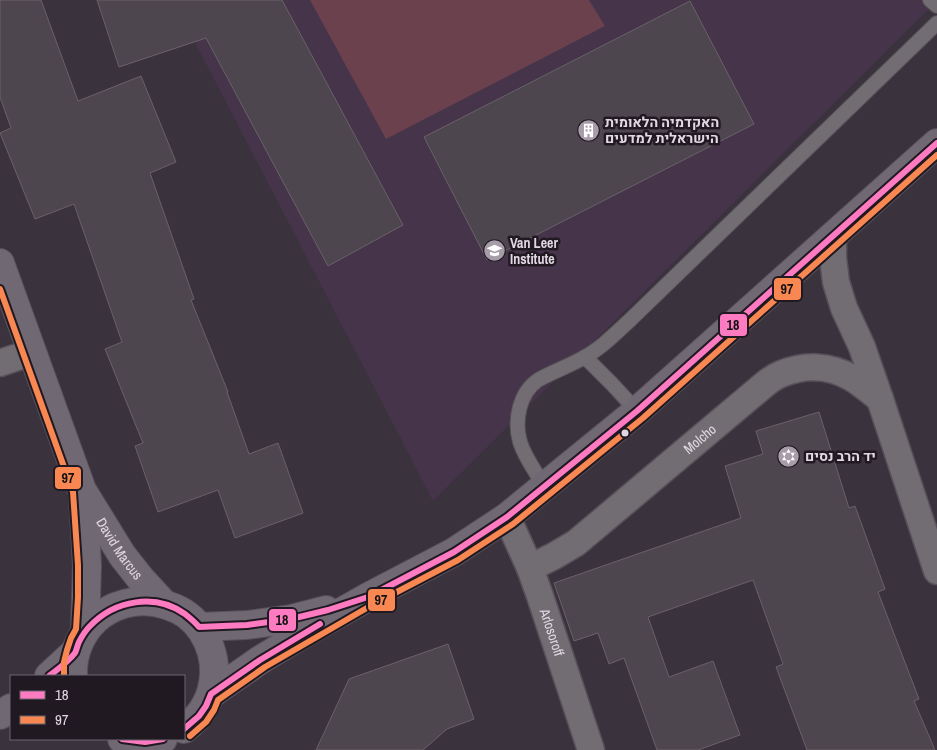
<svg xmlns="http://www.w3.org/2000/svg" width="937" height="750" font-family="'Archivo Narrow',Heebo,sans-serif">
<rect width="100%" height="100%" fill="#3a323d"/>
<!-- built -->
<polygon fill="#45344a" points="173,0 937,0 937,1 433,501"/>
<!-- green -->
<polygon fill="#6a414c" points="310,0 589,0 605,26 386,139"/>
<!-- building -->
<g fill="#4e464e" stroke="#6a6169">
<polygon points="0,0 41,0 78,101 141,76 176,162 150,173 194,299 191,300 228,392 227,392 249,454 278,443 303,513 235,538 218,490 158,512 135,446 143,443 105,349 122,342 74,204 35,219 0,133 11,128 0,97"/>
<polygon points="97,0 282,0 403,225 328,266 206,38 119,67"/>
<polygon points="690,1 754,124 487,260 424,137"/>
<polygon points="819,412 849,508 855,506 885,589 878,592 919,699 914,701 935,750 807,750 776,667 783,664 753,580 648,617 669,677 713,661 740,735 698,750 657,750 624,658 609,664 598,633 574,641 554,583 741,518 725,466 763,454 756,431"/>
<polygon points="448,644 474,719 447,729 423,750 316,750 349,679"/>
</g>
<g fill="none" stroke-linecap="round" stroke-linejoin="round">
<defs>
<g id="lane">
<polyline points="930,0 937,6"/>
<polyline points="585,357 612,384 637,411"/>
<path d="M544 486C536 472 525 458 520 442 514 421 519 393 538 380 552 372 569 366 583 358 600 349 614 335 628 322L937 23"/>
</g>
<g id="street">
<polyline points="833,236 833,258 836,282 844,308 862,347 880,399 937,571"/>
<polyline points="0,363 32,352"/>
<path id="s1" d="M507 517 530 568 540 596 591 750"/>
<path id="s2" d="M530 568 554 556 576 543 765 384C770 380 776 376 781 374 805 364 830 365 852 378 862 384 871 392 880 399"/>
</g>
<g id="secondary">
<path id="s3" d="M0 263 82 490 122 555 140 578 163 603"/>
<polyline points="83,496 87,565 85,632"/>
<polyline points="199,627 247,625 291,619 326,610"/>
<polyline points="49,676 75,652"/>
<path d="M73 676C71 624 119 588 169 606 182 610 194 619 202 631 210 644 215 659 214 674 213 697 202 716 184 729"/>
<polyline points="211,694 260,660 308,631 368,597 454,552 507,517 637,411 937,143"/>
<polyline points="0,715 11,708"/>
<polyline points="122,739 145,742 163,739"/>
</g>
</defs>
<!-- lane casing -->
<use href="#lane" stroke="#575059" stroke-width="16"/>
<!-- street casing -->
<use href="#street" stroke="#575059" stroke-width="29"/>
<!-- secondary casing -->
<use href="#secondary" stroke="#575059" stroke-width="30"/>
<!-- lane -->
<use href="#lane" stroke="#726c73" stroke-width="14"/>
<!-- street -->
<use href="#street" stroke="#726c73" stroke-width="26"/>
<!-- secondary -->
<use href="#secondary" stroke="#706974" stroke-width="28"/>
<defs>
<g id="bus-1">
<path d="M49 676C58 669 68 662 75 653 77 649 77 646 79 642 82 636 86 630 90 626 115 600 155 593 185 614 190 618 195 622 199 627L247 625 291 619 328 610 368 597 454 552 507 517 637 411 937 143"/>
<polyline points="184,729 199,716 206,706 211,694 260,660 320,624"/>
<polyline points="122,739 145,742 163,739"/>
</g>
<g id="bus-2">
<polyline points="0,289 73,492 78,565 78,597 76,629 71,638 67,650 64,662 64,676"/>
<polyline points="190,736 206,722 214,710 218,700 265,667 372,605 458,560 513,524 643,418 937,155"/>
</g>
</defs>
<!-- bus-1 casing -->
<use href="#bus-1" stroke="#201922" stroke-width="10"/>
<!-- bus-2 casing -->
<use href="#bus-2" stroke="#201922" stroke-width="10"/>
<!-- bus-1 -->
<use href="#bus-1" stroke="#fe7ac1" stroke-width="6"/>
<!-- bus-2 -->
<use href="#bus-2" stroke="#f88751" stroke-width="6"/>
</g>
<!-- icons -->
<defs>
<symbol id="building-disc" viewBox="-11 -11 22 22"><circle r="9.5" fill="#a79da9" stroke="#201922"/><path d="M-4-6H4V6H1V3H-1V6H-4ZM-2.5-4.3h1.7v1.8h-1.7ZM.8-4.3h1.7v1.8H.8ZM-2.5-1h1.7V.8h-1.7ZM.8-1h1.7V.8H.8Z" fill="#fff"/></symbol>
<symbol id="university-disc" viewBox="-11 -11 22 22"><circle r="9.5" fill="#a79da9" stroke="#201922"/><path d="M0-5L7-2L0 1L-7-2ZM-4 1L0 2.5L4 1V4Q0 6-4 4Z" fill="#fff"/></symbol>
<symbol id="synagogue-disc" viewBox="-11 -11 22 22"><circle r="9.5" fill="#a79da9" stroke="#201922"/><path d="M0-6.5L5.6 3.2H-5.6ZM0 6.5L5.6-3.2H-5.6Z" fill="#fff"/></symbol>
</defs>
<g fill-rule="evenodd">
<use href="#building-disc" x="576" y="118" width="25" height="25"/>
<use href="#university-disc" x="482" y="238" width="25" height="25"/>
<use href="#synagogue-disc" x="776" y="444" width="25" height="25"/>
</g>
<!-- markers -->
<circle fill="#e1d7e3" stroke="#201922" stroke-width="2" cx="625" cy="433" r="4.5"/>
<g text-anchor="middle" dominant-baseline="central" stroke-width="5" stroke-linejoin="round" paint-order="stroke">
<!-- poi labels -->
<g font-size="14" font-weight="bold" fill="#e1d7e3" stroke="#201922" text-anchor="start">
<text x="605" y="122">האקדמיה הלאומית<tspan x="605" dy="16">הישראלית למדעים</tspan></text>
<text x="510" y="243">Van Leer<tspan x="510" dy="16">Institute</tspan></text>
<text x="805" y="456">יד הרב נסים</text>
</g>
<!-- street labels -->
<g font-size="14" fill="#e1d7e3" stroke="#201922">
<text stroke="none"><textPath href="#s2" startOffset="214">Molcho</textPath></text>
<text stroke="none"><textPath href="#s3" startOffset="311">David Marcus</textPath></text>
<text stroke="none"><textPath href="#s1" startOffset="124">Arlosoroff</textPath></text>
</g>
</g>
<g stroke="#201922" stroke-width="2">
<rect x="773" y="277" width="29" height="24" rx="5" fill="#f88751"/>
<rect x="719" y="313" width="29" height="24" rx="5" fill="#fe7ac1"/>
<rect x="54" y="466" width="28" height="24" rx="5" fill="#f88751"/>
<rect x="367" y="588" width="29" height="24" rx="5" fill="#f88751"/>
<rect x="268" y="608" width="29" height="24" rx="5" fill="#fe7ac1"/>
</g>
<g font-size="14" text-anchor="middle" font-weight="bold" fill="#111">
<text x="787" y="294">97</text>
<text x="733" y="330">18</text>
<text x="68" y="483">97</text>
<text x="381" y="605">97</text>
<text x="282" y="625">18</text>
</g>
<!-- legend -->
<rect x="10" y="675" width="175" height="65" fill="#201922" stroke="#6d656f"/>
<rect x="20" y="691" width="25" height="8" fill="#fe7ac1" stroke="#6d656f"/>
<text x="55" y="700" font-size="15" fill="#e1d7e3">18</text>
<rect x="20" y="716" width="25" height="8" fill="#f88751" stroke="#6d656f"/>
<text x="55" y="725" font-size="15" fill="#e1d7e3">97</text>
</svg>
